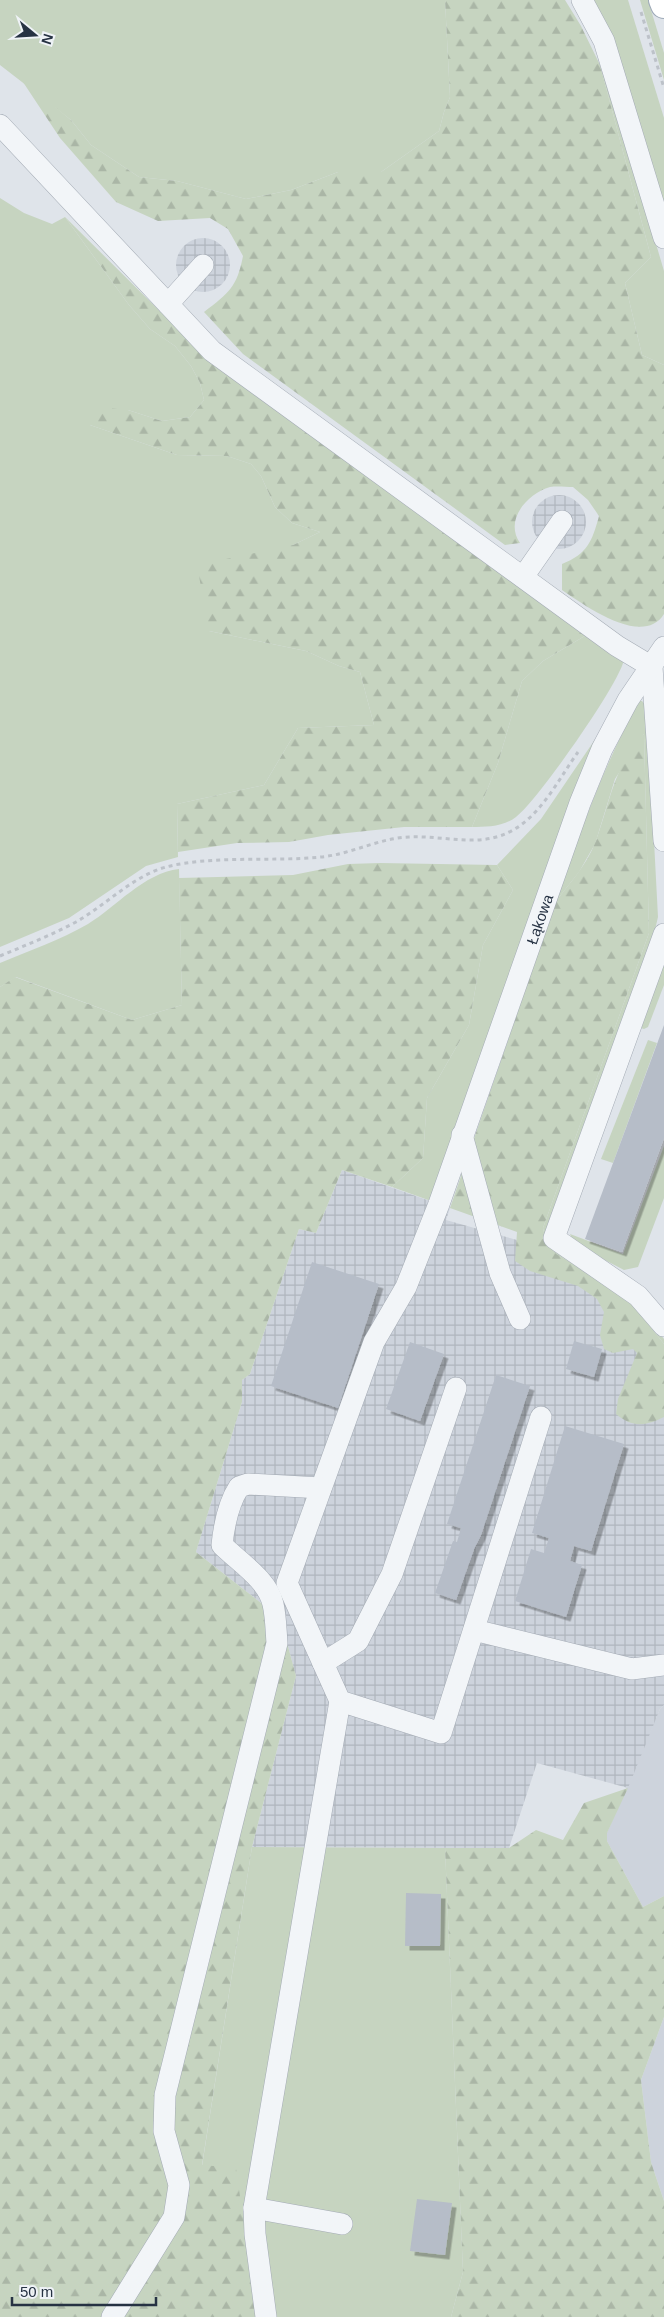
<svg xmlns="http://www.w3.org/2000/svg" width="664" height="2317" font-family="Helvetica,sans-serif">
<defs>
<pattern id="industrial-grid" width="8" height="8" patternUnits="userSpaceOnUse" patternTransform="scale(1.25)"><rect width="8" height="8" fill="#cdd3dc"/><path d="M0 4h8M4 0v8" fill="none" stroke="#b0b6be"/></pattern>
<pattern id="forest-firs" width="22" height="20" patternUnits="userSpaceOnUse" patternTransform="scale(1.25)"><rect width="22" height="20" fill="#c6d4c0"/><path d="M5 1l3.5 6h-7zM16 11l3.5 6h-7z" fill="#aab6a6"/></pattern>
<filter id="shadow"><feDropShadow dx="4.5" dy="4.5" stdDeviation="0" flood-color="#0004"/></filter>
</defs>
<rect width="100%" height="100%" fill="#dfe4ea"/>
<!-- built -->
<g fill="#cdd3dc">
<polygon points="664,1705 664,1896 643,1907 607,1841 607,1833 660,1709"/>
<polygon points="664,2017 664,2201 651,2162 641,2080"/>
</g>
<!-- industrial -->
<g fill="url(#industrial-grid)">
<circle cx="203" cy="265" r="27"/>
<circle cx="559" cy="522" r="27"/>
<polygon points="342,1170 450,1208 446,1220 553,1250 664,1344 664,1705 660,1709 628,1788 537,1763 509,1848 252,1847 296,1676 286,1639 265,1606 196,1552 242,1402 242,1380 250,1374 299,1229 316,1233"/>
</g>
<!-- green -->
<g fill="#c6d4c0">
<polygon points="0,0 445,0 450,97 444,112 439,131 381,172 338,172 291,190 246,199 177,181 139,177 91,145 71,120 0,65"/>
<polygon points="592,0 628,0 664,118 664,232"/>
<polygon points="640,0 648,0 664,53 664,80"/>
<polygon points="600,65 608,81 664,271 664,365 642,355 625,283 651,257"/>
<polygon points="0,198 24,213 52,224 65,217 129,305 150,329 175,346 191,366 200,383 204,400 190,417 162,421 128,410 90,425 177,455 227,456 251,464 261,476 275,507 292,523 320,532 293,545 209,631 306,651 339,666 360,672 374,725 298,728 264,785 177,804 178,857 146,866 69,918 0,947"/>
<path d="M588 634 624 660C618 686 537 801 516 817 503 827 486 827 472 827L498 763 522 681 543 661Z"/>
<path d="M639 701H642L647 707 658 917 654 934 547 1227 623 1287 664 1339V1344L624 1293 556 1254 546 1242 543 1228 649 933 644 734 615 779 595 844 579 872 556 901C581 830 603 767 639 701Z"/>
<polygon points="598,735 431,1201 392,1187 423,1158 427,1098 469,1025 483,945 513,890 497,865 541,819"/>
<path d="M179 869 182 1005 132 1020 16 977 0 987V963C29 951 60 940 88 924 116 907 144 873 179 869Z"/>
<polygon points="664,956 664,985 648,1027 644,1029 638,1027"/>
<polygon points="648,1040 657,1043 613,1163 601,1159"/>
<polygon points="664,1146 664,1198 638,1267 624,1270 574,1244 570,1234 623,1254"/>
<polygon points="252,1847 445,1848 463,2272 451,2317 257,2317 202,2166"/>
</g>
<!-- forest -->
<g fill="url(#forest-firs)">
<path d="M445 0H565L581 26 600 65 651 257 625 283 642 355 664 365V614C643 648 584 605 562 590V564C587 554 592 542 599 516L588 500 573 487C566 487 557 486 550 487 527 494 504 520 520 543L505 545 243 354 204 312C229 293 237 287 243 256L228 229 210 218 158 221 116 202 60 138 21 79 71 120 91 145 139 177 177 181 246 199 291 190 338 172H381L439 131 444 112 450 97Z"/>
<polygon points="65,217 209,360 588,634 543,661 522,681 498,763 472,827 404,827 328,835 289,842 237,843 178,852 177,804 264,785 298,728 374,725 360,672 339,666 306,651 209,631 197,565 293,545 320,532 292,523 275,507 261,476 251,464 227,456 177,455 90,425 96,407 128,410 162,421 190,417 204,400 200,383 191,366 175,346 150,329 129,305"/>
<path d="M644 734 649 933 543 1228 546 1242 556 1254 624 1293 664 1344V1417C646 1426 632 1428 616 1414L618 1399 637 1353 633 1349 613 1353 604 1349 600 1335 604 1312 597 1299 578 1286 530 1271 515 1261 517 1232 450 1208 556 901C570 883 587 864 595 843 611 800 612 770 644 734Z"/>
<polygon points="380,863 497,865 513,890 483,945 469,1025 427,1098 423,1158 392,1187 342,1170 316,1233 299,1229 250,1374 242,1380 242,1402 196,1552 265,1606 286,1639 296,1676 252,1847 202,2165 236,2168 257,2317 0,2317 0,987 15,977 132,1020 182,1005 179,878 293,875 348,864"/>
<polygon points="628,1788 607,1833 607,1841 643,1907 664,1896 664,2017 641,2080 651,2162 664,2201 664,2317 451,2317 463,2272 445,1848 509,1848 536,1830 563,1840 584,1803"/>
</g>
<!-- building -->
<g fill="#b6bdc8" filter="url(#shadow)">
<polygon points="664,1025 664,1138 622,1252 585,1239"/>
<polygon points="312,1262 379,1284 338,1408 271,1386"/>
<polygon points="574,1341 602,1349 594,1377 566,1369"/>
<polygon points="410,1342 444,1354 420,1421 386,1409"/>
<polygon points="496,1375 530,1386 481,1535 474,1549 456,1600 435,1593 453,1541 457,1542 461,1528 447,1524"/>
<polygon points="565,1426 624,1444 591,1551 574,1546 570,1561 582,1565 566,1617 515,1601 531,1549 544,1553 549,1538 532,1533"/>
<polygon points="406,1893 441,1894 440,1946 405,1946"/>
<polygon points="417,2199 452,2203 445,2255 410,2251"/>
</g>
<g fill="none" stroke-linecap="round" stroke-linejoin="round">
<defs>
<g id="minor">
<polyline points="582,0 604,41 664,238"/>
<polyline points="0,125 212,351 617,646 652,667 664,841"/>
<polyline points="168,304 203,265"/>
<polyline points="523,577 562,521"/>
<polyline points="664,934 554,1238 638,1296 664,1326"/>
<polyline points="462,1135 500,1273 520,1319"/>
<path id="s1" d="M541 1417 441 1733 340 1701 287 1583 374 1342 406 1287 439 1204 580 803 602 749 628 700 664 647"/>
<polyline points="474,1630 632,1669 664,1665"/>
<polyline points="323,1663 358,1641 392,1574 456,1388"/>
<polyline points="254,2208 342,2224"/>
<path d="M112 2317 174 2217 179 2185 164 2131 165 2095 277 1643C276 1631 276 1617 273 1604 268 1580 239 1562 222 1545 224 1525 228 1504 239 1487L248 1484 321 1488"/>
<polyline points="266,2317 255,2234 254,2208 340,1701"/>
</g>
<polyline id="major" points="662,0 664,5"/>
</defs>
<!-- minor casing -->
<use href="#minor" stroke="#a4abb5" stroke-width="22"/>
<!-- major casing -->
<use href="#major" stroke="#9da9b7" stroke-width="28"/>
<!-- path -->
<g stroke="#bdc2c9" stroke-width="3" stroke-dasharray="4 4" stroke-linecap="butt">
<polyline points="641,12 664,88"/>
<path d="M0 956C26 945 52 935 76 922 106 905 133 876 166 867 212 855 273 862 321 857 352 854 379 838 409 837 445 835 480 849 513 830 542 814 560 777 578 752"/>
</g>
<!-- minor -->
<use href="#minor" stroke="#f2f5f8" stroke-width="21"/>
<!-- major -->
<use href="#major" stroke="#fff" stroke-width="26"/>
</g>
<g text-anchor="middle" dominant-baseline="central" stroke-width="4" stroke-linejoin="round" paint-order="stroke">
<!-- street labels -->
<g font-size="15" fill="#263243" stroke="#eff3f7">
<text stroke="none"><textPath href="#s1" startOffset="1278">Łąkowa</textPath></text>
</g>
</g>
<!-- north arrow -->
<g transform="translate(35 35) rotate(108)" stroke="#eff3f7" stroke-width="4" paint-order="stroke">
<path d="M0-4L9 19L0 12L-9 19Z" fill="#263243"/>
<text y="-8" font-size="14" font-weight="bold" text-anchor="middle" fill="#263243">N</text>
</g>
<!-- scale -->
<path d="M12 2297v8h144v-8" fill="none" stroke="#263243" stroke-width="2.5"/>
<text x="20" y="2297" font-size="15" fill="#263243" stroke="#eff3f7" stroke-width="4" paint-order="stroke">50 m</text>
</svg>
